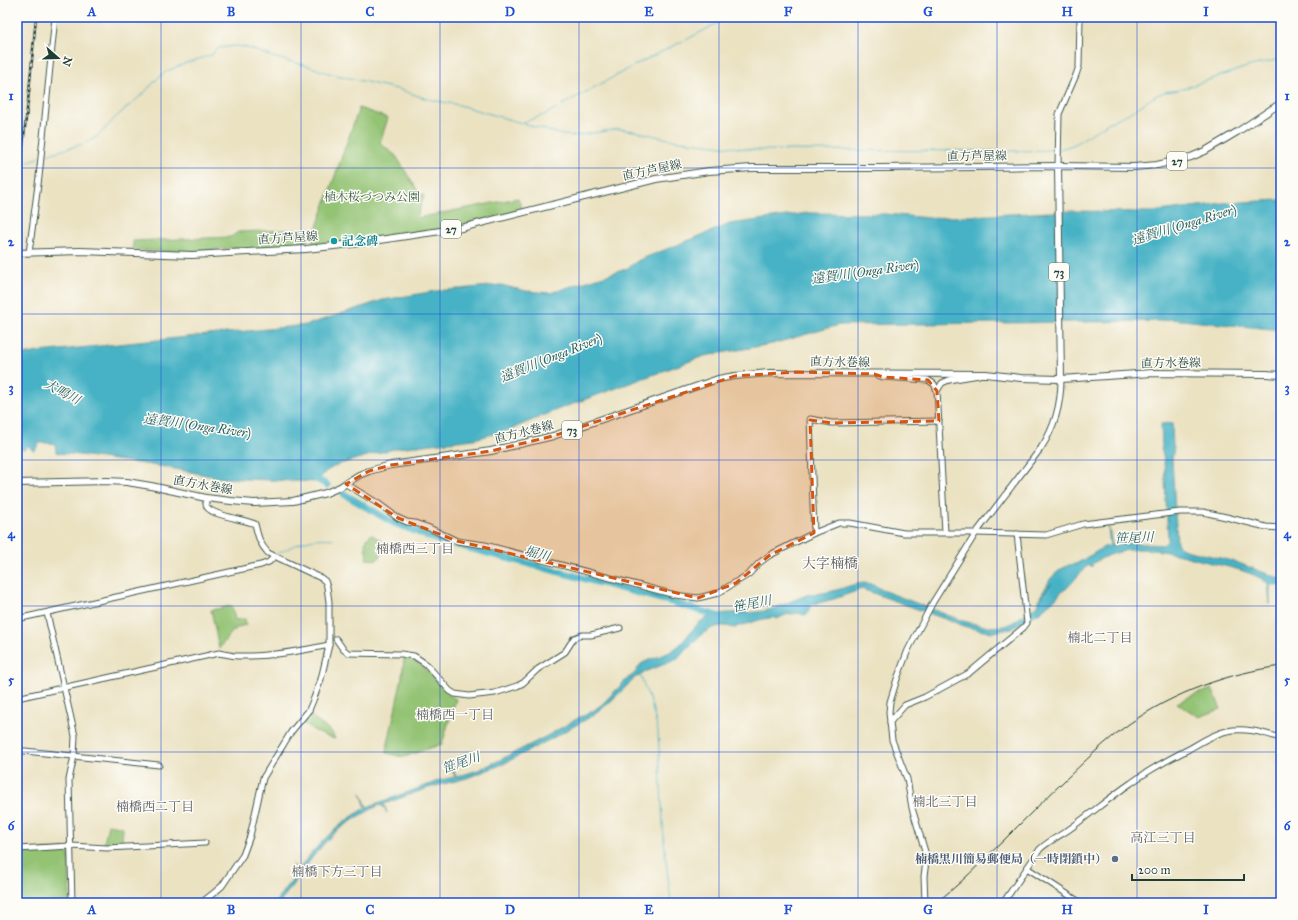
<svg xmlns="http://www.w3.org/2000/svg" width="1298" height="920" font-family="'IM FELL Great Primer','Noto Serif JP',serif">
<rect width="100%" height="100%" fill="#fdfcf7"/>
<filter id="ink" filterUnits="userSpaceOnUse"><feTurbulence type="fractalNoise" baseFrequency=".025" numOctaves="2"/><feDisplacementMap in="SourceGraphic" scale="8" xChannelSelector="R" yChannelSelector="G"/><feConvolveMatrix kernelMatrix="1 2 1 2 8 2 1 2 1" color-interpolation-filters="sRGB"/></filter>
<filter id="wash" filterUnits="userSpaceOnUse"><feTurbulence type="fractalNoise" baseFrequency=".012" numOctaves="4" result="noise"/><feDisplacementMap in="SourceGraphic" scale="16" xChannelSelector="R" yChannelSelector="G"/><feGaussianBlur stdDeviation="0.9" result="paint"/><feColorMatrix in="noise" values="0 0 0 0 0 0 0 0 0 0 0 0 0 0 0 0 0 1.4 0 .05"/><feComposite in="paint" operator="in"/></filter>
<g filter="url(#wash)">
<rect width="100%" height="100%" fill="#ebe2c2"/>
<!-- green -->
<g fill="#93c373" stroke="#598054">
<polygon points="359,108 388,118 380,143 396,156 418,191 424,195 417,218 518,198 523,210 463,225 370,240 317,246 314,245 312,241"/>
<polygon points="312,229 306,245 301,247 240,250 239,248 216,249 213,251 187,252 137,250 133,247 133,241 231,237 238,232"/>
<polygon points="371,534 388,545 377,560 366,559 368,554 366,552 365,542"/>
<path d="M232 606 235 620 245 619 246 625C233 626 226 640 219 649L211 610Z"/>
<path d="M405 658C429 662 436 689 456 699L442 744 404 757 386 753 402 677 404 659Z"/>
<polygon points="1212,689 1221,709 1199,717 1177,703 1191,696"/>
<path d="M309 713C312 715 313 718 316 720 324 729 330 726 335 739 322 735 313 731 302 722Z"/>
<polygon points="108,824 123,827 122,844 104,844"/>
<polygon points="69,849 70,903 17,903 17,851"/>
</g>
<!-- water -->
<g fill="#47b2c5" stroke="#33787c">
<polygon points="1281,199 1281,330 1171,319 1160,321 839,325 772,344 704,356 559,409 509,430 474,439 398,448 374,454 337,465 325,472 317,482 222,478 165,467 80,455 58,453 56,452 55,444 50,443 39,443 35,450 32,450 27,445 25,449 17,449 17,356 39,352 307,325 383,300 436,291 501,285 526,291 550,293 626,269 639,260 730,224 808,213 885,214 929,218 1072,211 1151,212 1223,203 1279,200"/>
<path d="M1172 423 1173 447H1174L1172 460 1177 543 1180 547 1185 550 1233 561 1281 579V586L1272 584 1270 587V605L1268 584C1259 573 1225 566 1211 563 1187 557 1164 549 1138 549 1123 550 1105 555 1092 564V567L1090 565 1086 567 1066 589 1062 591 1055 599 1040 612 1010 629 994 632 984 631 967 627 862 589 834 599 814 604 811 605 808 613 805 615 797 613 785 615 777 619 774 617 759 620 744 625 738 626 735 628C732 628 729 626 725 626 712 625 697 636 690 647H688L678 659 644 672 640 676 636 677 610 702 594 715 551 739 503 764 467 778 428 788 384 804 387 813 384 807 379 805C364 814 342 825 330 837 311 857 295 881 280 903H275L283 891 299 871 291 864 299 869C317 844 339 823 366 808L361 793 367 807 441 780 455 777 450 763H451L456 777 478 770 502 759 547 736 580 717C600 711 612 693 627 679 629 677 632 676 634 674 637 671 638 667 641 664 652 657 667 656 677 647 686 640 695 624 704 619 722 609 745 615 764 611 779 608 792 600 807 595 814 593 821 594 828 592 847 589 864 575 882 590L963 621 988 627 1005 626 1012 623 1039 604V600L1052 583 1040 597 1051 578 1061 569 1069 565 1076 564 1104 547 1110 546 1108 528H1109L1112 545 1113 546 1131 543 1163 545 1168 540 1164 460 1161 448 1162 447 1161 424Z"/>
</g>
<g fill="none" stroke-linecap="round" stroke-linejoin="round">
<!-- stream -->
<g stroke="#47b2c5" stroke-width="1">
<polyline points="686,40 729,17"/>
<polyline points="633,66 683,41"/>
<polyline points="562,105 630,68"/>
<polyline points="521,123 544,115 557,108"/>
<polyline points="1060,149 1073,145 1108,123 1129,113 1157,95 1165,92 1179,90 1250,66 1281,59"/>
<polyline points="43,156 86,143 98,136 116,117 144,93 159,77 167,71 186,63 209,56 213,54 215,50 220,48 234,46 245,47 276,58 305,65 328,73 401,90 427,99 459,105 563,135 573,136 619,129 634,131 673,140 755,150 1018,151 1057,150"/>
<polyline points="28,162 40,157"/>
<path d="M277 554C296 544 311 536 333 539"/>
<polyline points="640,675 651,703 658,731 664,842 671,903"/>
</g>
<!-- river -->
<g stroke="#47b2c5" stroke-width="7">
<polyline points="311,476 327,485"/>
<polyline points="344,494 392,522 435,539 665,600 724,618"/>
</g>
</g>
</g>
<g filter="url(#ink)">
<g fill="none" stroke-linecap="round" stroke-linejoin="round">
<defs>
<g id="tertiary">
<polyline points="1058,166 1059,114 1076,75 1079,66 1080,17"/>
<polyline points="29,253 39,177 55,17"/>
<polyline points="874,374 883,377 928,380 934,384 937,391 945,532"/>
<polyline points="937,391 942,383 949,380 979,375"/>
<polyline points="346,484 379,504 398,518 407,522 415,523 427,527 457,541 485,545 675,595 698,598 718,593 749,574 759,563 770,555 814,533 839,523 850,523 904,533 976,533 1046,535 1083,524 1180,512 1203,512 1226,517 1266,527 1281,528"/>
<polyline points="814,533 810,419 832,423 939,421"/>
<polyline points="47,613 75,736 74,756 69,780 72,903"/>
<polyline points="17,619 261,565 269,562 274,557"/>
<polyline points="336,639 343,649 348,653 401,654 414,656 426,664 450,691 455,694 469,696 495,693 517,686 523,683 538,669 565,652 574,638 582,635 591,635 620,628"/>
<path d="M17 698 219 653C225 654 232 656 238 656 266 657 301 651 329 645"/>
<path d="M890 722 889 712 890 702 897 679 908 650 933 602 976 533 1041 448C1055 427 1061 404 1061 379"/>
<polyline points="17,751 25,751 159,765"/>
<polyline points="17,849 71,846 107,848 205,843"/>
<polyline points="1027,868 1081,903"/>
<path d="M201 903 215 892 222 886 243 855 250 836 263 778 291 732 309 710 314 698 321 679 329 645V602L327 587 325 581 321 578 268 553C259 543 258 536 255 524 244 519 213 516 207 507 205 504 206 501 206 498"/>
<polyline points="925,903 924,876 926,862 926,855 912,808 907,779 892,740 890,722 905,705 925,697 969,673 1024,627 1027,623 1017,534"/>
<path d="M1003 903 1040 849C1051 839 1064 834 1075 825 1094 811 1112 796 1131 783 1149 770 1169 759 1189 749 1201 742 1213 734 1227 731 1246 727 1263 733 1281 738"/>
</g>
<g id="primary">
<polyline points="1058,166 1061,379"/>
<polyline points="17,253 80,251 192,255 306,249 352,244 461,228 656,179 709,171 752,168 880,168 1058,166 1134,167 1157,165 1191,157 1205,151 1237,132 1281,103"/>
<polyline points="17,483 107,481 127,482 151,486 206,498 231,501 254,503 293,501 326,493 340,487 359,475 369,471 391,465 491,451 553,436 718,379 735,376 769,373 986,374 1021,378 1061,379 1152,373 1266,374 1281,375"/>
</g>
</defs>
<!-- tertiary casing -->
<use href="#tertiary" stroke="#3e5649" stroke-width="7"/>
<!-- primary casing -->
<use href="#primary" stroke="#3e5649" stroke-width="8"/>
<!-- tertiary -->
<use href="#tertiary" stroke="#fff" stroke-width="5"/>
<!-- primary -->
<use href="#primary" stroke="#fff" stroke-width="6"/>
<!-- tram -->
<path stroke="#1f3d34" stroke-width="1" d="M935 903C960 885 982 861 1004 840 1024 820 1043 801 1063 782 1084 762 1105 741 1129 724 1173 693 1228 673 1281 666"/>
<defs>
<polyline id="rail" points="17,197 29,92 36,17"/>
</defs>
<!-- rail casing -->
<use href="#rail" stroke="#1f3d34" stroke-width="2.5"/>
<!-- rail -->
<use href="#rail" stroke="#fdfcf7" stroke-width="1" stroke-dasharray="3" stroke-linecap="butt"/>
</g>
</g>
<!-- marked area -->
<path fill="#d45610" fill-opacity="0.2" stroke="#d45610" stroke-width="3" stroke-dasharray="8 5" stroke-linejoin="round" d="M796 372 874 374 883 377 928 380 937 391 939 421 832 423 810 420 814 533 770 555 736 583 698 598 457 541 398 518 346 484 369 471 391 465 491 451 553 436 735 376Z"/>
<!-- grid -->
<path fill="none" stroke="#1d4ed8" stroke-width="1" stroke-opacity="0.55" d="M161 17V903M301 17V903M440 17V903M579 17V903M719 17V903M858 17V903M997 17V903M1137 17V903M17 168H1281M17 314H1281M17 460H1281M17 606H1281M17 752H1281"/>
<!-- markers -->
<circle fill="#0f9aa8" stroke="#fdfcf7" stroke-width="1.5" cx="334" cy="241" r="4"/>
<circle fill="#5c6f8a" stroke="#fdfcf7" stroke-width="1.5" cx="1115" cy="859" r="4"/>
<g text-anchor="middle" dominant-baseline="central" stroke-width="3" stroke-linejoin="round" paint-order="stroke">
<!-- shield labels -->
<g fill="#fdfcf7" stroke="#62766e" stroke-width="1">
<rect x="1167" y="152" width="20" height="18" rx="3"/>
<rect x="441" y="220" width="20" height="18" rx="3"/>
<rect x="1049" y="263" width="20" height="18" rx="3"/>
<rect x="562" y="421" width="20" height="18" rx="3"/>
</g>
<g font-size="11" font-weight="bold" fill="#1f3d34">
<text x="1177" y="161">27</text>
<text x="451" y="229">27</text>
<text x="1059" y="272">73</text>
<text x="572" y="430">73</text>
</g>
<!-- street labels -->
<g font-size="12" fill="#1f3d34" stroke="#fdfcf7">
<text transform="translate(977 156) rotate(-1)">直方芦屋線</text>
<text transform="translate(652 170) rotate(-12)">直方芦屋線</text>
<text transform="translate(288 238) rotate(-4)">直方芦屋線</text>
<text transform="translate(840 362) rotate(1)">直方水巻線</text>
<text transform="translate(1171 363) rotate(-1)">直方水巻線</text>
<text transform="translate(524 432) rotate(-14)">直方水巻線</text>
<text transform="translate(203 485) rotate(10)">直方水巻線</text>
</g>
<!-- park labels -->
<g font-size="12" fill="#3c5e44" stroke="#fdfcf7">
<text x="372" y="197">植木桜づつみ公園</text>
</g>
<!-- culture labels -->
<g font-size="12" font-weight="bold" fill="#0d838f" stroke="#fdfcf7" text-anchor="start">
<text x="342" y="241">記念碑</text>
</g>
<!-- service labels -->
<g font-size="12" font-weight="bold" fill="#4e5e75" stroke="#fdfcf7" text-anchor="end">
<text x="1107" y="859">楠橋黒川簡易郵便局（一時閉鎖中）</text>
</g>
<!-- water labels -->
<g font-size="13" font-style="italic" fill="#2b6060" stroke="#fdfcf7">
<text transform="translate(1184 225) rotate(-17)">遠賀川 (Onga River)</text>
<text transform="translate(865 272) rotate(-8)">遠賀川 (Onga River)</text>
<text transform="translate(551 358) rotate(-22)">遠賀川 (Onga River)</text>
<text transform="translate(62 392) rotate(28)">犬鳴川</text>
<text transform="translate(197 426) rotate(8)">遠賀川 (Onga River)</text>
<text transform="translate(1134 538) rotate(-2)">笹尾川</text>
<text transform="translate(537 554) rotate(15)">堀川</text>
<text transform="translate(752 604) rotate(-11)">笹尾川</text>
<text transform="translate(461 763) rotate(-19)">笹尾川</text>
</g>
<!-- neighbourhood labels -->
<g font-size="13" fill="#5f6165" stroke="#fdfcf7">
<text x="415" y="549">楠橋西三丁目</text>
<text x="1100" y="638">楠北二丁目</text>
<text x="455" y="715">楠橋西一丁目</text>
<text x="945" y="802">楠北三丁目</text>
<text x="155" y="807">楠橋西二丁目</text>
<text x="1163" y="838">高江三丁目</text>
<text x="337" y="872">楠橋下方三丁目</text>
</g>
<!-- quarter labels -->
<g font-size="14" fill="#5f6165" stroke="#fdfcf7">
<text x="830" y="563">大字楠橋</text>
</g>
</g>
<!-- margin -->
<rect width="1298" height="920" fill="none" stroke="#fdfcf7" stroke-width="44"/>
<!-- north arrow -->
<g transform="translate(58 58) rotate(110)" stroke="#fdfcf7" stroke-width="3" paint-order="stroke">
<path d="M0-3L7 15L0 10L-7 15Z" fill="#1f3d34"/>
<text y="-6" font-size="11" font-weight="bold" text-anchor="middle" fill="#1f3d34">N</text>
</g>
<!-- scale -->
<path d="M1132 874v6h112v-6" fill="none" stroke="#1f3d34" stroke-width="2"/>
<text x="1138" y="874" font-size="12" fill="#1f3d34" stroke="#fdfcf7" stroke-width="3" paint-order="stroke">200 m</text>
<rect x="22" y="22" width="1254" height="876" fill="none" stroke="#1d4ed8" stroke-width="1.5"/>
<g font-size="13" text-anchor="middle" font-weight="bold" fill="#1d4ed8">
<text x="92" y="16">A</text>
<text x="231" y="16">B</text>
<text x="370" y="16">C</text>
<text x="510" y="16">D</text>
<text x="649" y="16">E</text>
<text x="788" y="16">F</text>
<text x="928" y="16">G</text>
<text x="1067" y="16">H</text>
<text x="1206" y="16">I</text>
<text x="11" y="100">1</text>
<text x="1287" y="100">1</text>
<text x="11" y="246">2</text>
<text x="1287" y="246">2</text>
<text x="11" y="392">3</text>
<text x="1287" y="392">3</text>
<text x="11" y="538">4</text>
<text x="1287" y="538">4</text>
<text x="11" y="684">5</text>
<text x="1287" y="684">5</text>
<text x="11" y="830">6</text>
<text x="1287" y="830">6</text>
<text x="92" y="914">A</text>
<text x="231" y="914">B</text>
<text x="370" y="914">C</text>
<text x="510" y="914">D</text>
<text x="649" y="914">E</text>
<text x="788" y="914">F</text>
<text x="928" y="914">G</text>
<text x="1067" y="914">H</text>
<text x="1206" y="914">I</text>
</g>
</svg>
